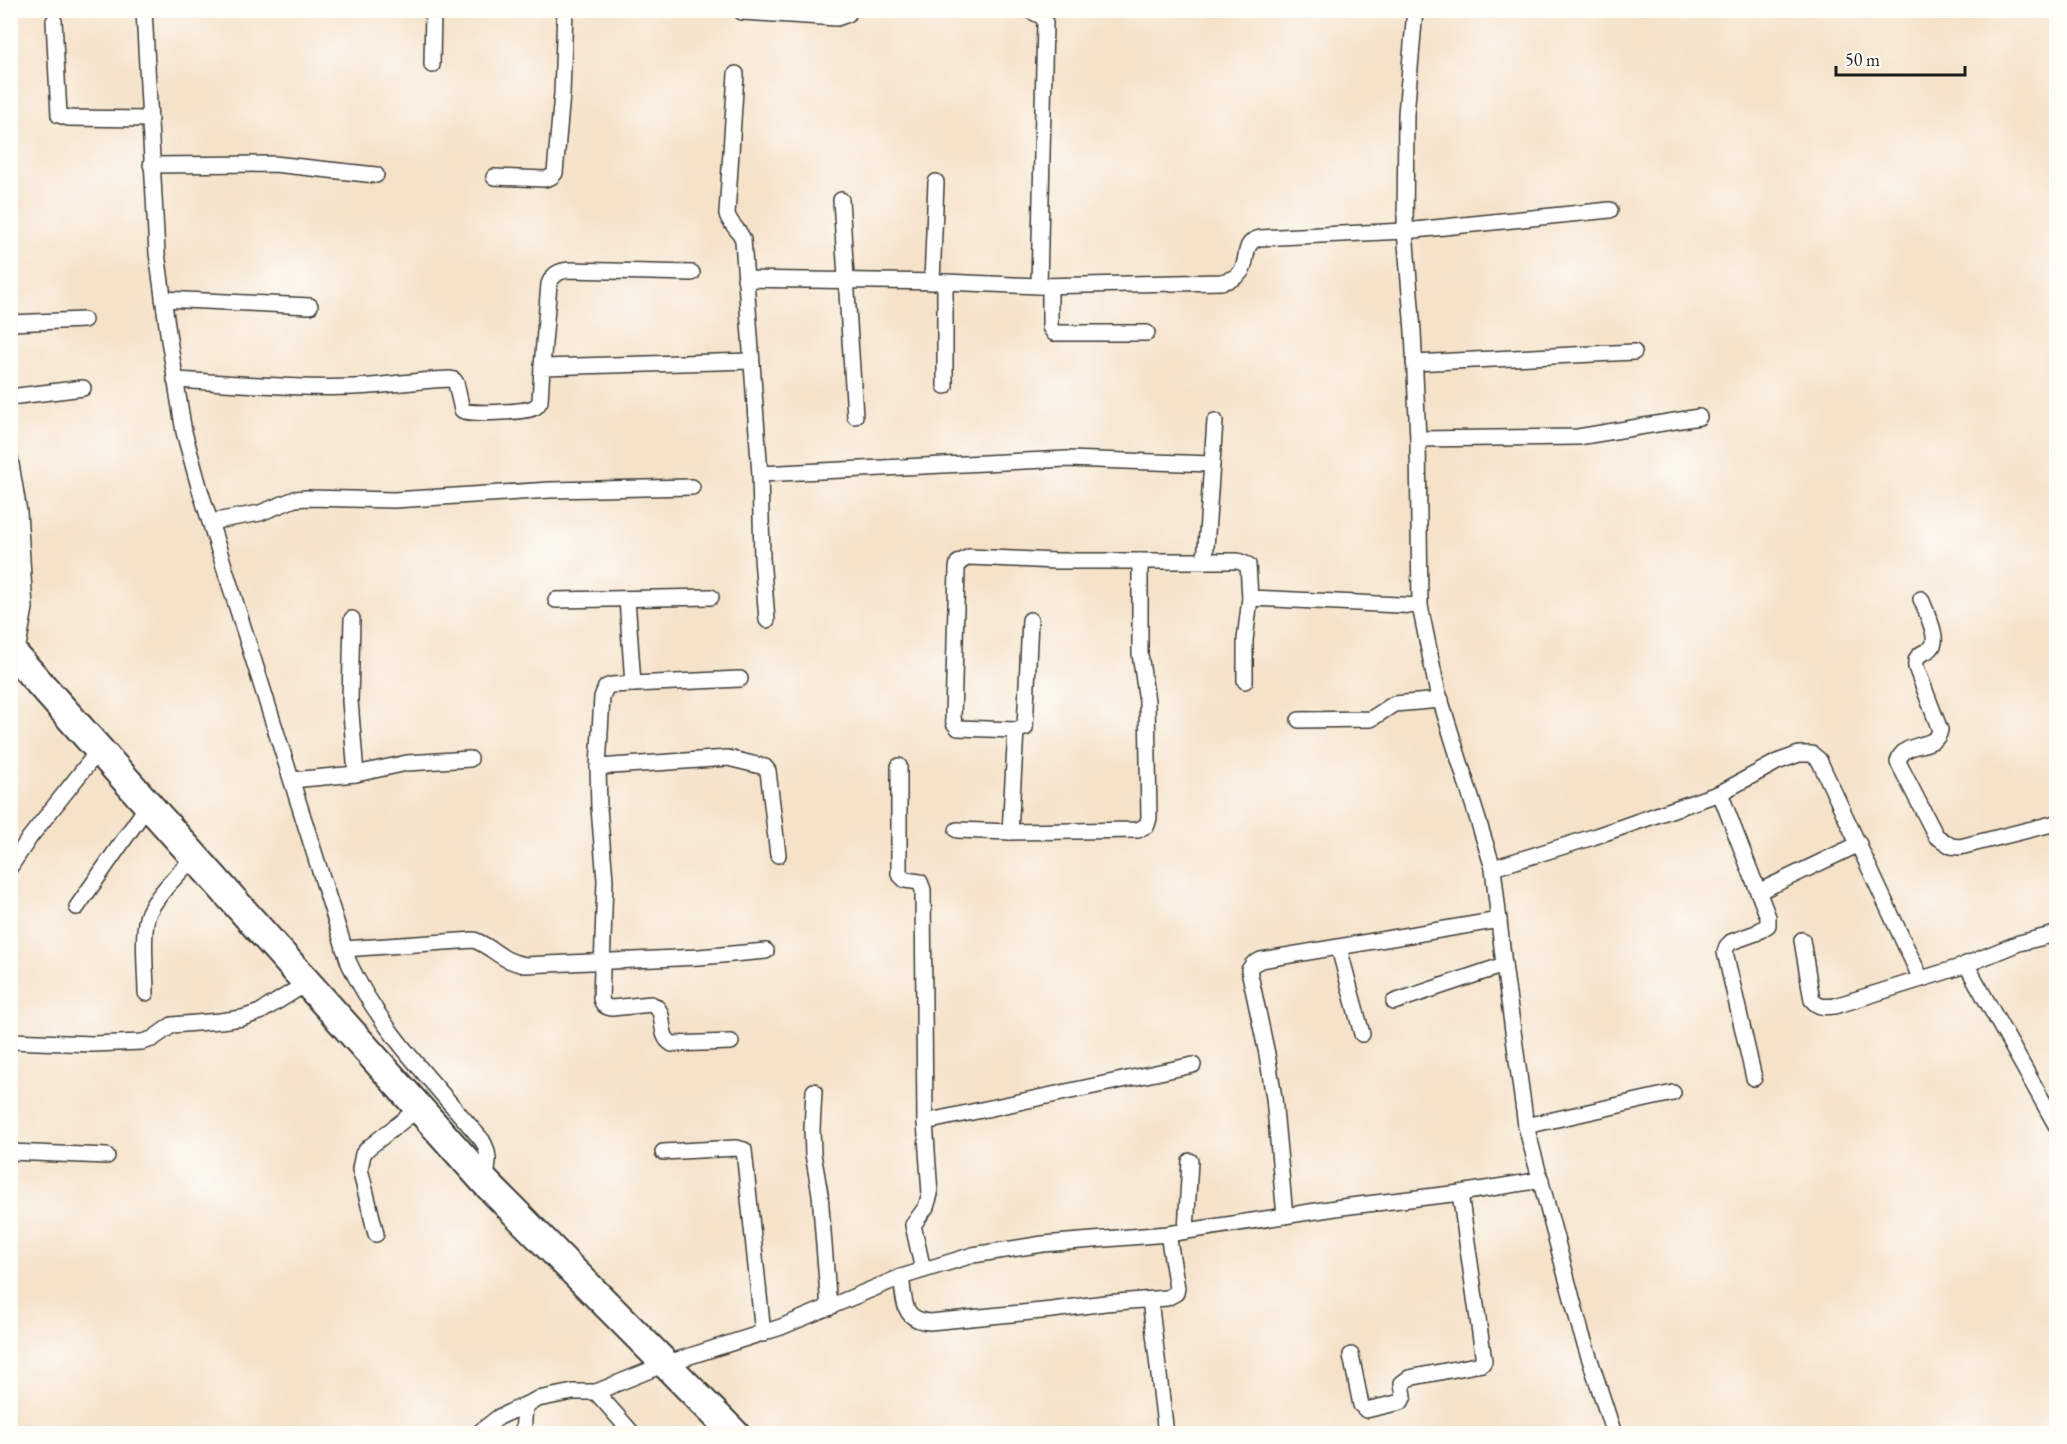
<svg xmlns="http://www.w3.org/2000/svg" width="2067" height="1444" font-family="'EB Garamond',serif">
<rect width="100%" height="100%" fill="#fdfcf7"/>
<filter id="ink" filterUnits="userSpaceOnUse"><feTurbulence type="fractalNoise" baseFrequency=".0167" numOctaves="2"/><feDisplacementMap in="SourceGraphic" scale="12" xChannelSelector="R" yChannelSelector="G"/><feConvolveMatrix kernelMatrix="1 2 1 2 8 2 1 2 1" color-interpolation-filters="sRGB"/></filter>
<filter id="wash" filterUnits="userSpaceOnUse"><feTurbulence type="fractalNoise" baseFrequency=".008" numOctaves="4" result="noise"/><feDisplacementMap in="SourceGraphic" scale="24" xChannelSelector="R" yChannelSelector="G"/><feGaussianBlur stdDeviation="1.35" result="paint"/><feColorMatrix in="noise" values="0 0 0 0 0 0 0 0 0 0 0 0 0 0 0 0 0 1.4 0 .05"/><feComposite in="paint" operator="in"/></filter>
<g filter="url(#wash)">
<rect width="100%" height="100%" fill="#f5e2c9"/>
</g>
<g filter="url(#ink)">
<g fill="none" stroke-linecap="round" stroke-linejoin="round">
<defs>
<g id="street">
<path d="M144 10 157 253 169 340 184 432 200 490 349 963C380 1030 435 1084 482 1140 491 1155 488 1165 485 1182"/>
<polyline points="1029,10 1043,17 1045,22 1039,286"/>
<polyline points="1415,10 1406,114 1405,231 1413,331 1418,439 1420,606 1437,689 1493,868 1504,965 1526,1126 1581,1332 1614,1434"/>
<polyline points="742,12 837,18 848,14 850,10"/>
<polyline points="54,21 59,115 68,118 149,119"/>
<polyline points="432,65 433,10"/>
<path d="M736 74 727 214C730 225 740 230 743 240L760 474 762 558 767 620"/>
<polyline points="151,165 274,164 376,175"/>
<polyline points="494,177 545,179 551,177 555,173 562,94 565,10"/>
<polyline points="841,200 855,416"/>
<path d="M745 279 945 282 1039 286 1221 282C1260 275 1234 244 1260 238L1405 231 1610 210"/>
<polyline points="932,282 936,182"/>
<polyline points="1050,286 1050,327 1054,333 1147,333"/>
<polyline points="163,299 310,306"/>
<polyline points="10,323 84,320"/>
<polyline points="1414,363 1634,352"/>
<path d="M542 367 549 284C553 274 559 271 569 270L692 273"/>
<path d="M175 380C235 383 295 389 354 387 386 386 418 380 450 379L454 380 456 383 462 410C470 415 524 412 533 408 538 406 537 405 540 401L542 367 751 361"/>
<polyline points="945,386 945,282"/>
<polyline points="10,397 83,388"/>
<polyline points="1418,439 1578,437 1699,417"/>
<polyline points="10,458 19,512 25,608 19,641 13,652"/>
<polyline points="760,474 1067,459 1212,464"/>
<polyline points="210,522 260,513 295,499 307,498 394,500 550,490 692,487"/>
<polyline points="1205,561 1215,421"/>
<polyline points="627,599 633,684"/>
<path d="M1921 599C1925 609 1936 632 1934 642 1932 656 1914 648 1916 667L1940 730C1937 751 1903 739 1898 762L1936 836 1951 846 1960 847 2056 823"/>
<polyline points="556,600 711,597"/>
<polyline points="352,619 350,701 356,774"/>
<polyline points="1030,620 1025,728 1016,730 958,728 954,723 953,717 957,569 958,563 969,557 1055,561 1238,561 1248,565 1250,598 1420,606"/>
<polyline points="1245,681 1245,640 1250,598"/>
<polyline points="1299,720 1371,719 1394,704 1441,700"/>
<polyline points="899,766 899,874 905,880 920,882 923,890 925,1122 930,1194 926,1207 913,1225 923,1270"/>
<polyline points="598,767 728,758 765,767 768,771 778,855"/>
<polyline points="292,780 356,774 407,763 470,759"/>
<polyline points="1720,793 1768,917 1768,925 1756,933 1731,942 1727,946 1725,952 1754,1078"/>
<polyline points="957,830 1010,832 1138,830 1147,825 1149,818 1147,701 1140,654 1140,561"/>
<polyline points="1010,832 1016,730"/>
<polyline points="10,867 30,837 99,750"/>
<polyline points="1493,868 1593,837 1720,793 1777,762 1799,754 1812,754 1819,760 1921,979"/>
<polyline points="1758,892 1859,844"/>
<polyline points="77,907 148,805"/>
<path d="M1802 940 1812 1000C1819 1008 1825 1007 1835 1006L1960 967 2019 943 2056 934"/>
<polyline points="1339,948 1362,1034"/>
<path d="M344 949 474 940C495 948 500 961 525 965L699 957 766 951"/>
<polyline points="1966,964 2056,1125"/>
<path d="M146 993C146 972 141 929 149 912 159 892 179 874 194 857"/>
<polyline points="1394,1002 1504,965"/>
<polyline points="10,1041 93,1044 142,1042 152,1039 172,1025 220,1021 242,1018 260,1012 307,983"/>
<path d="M731 1042 672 1044C656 1035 669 1010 651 1004L612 1008C605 1007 603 1005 601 999L605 880 599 808 598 767 602 697 606 687 611 685 740 679"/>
<polyline points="814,1091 812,1129 813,1154 820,1194 829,1308"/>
<polyline points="925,1122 1193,1065"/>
<polyline points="1526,1126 1673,1093"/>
<polyline points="10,1152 107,1156"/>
<polyline points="663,1152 736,1148 744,1150 763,1334"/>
<polyline points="1285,1216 1274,1098 1267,1054 1249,970 1253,964 1261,960 1499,920"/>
<polyline points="1186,1231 1190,1161"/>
<polyline points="376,1234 360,1169 363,1154 368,1148 419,1108"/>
<path d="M901 1277C905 1300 901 1320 930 1322L1052 1310 1105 1303 1167 1298 1176 1293 1177 1288 1168 1234"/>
<polyline points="1150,1300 1166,1434"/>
<polyline points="1351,1355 1361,1405 1366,1410 1401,1402 1404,1396 1402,1383 1409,1378 1476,1365 1482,1364 1484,1361 1460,1193"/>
<polyline points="596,1392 633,1434"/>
<polyline points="477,1434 499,1417 538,1399 573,1392 596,1392 665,1364 781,1327 901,1277 973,1255 1043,1244 1168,1234 1342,1207 1460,1193 1541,1180"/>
<polyline points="523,1434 525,1405"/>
</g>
<polyline id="highway" points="10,650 485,1182 735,1434"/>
</defs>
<!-- street casing -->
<use href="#street" stroke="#3d3a36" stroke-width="18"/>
<!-- highway casing -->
<use href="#highway" stroke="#3d3a36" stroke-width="32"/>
<!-- street -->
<use href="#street" stroke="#fff" stroke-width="15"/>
<!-- highway -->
<use href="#highway" stroke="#fff" stroke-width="28"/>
</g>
</g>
<!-- margin -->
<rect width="2067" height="1444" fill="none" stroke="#fdfcf7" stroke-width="36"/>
<!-- scale -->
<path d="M1836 66v9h129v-9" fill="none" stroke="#1c1c1c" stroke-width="3"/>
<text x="1845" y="66" font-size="18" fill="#1c1c1c" stroke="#fdfcf7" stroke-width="4.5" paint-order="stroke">50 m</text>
</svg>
